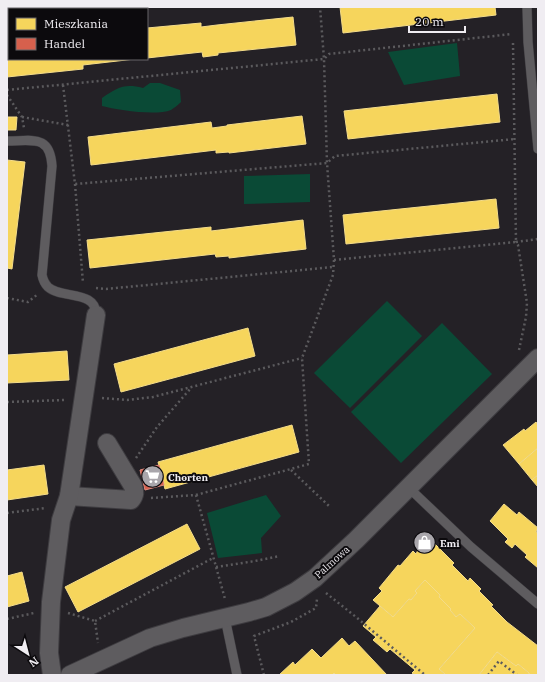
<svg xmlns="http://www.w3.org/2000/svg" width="545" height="682" font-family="'IBM Plex Serif',serif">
<rect width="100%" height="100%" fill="#242126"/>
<!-- green -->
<g fill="#0a4a36">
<polygon points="457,43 460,76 404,85 388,52"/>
<path d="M150 83H160L180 90 181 102C178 105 174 108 171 110 156 116 117 110 102 106V98C117 88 124 83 143 88Z"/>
<polygon points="310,174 310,202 244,204 244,176"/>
<polygon points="387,301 422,336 350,408 314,373"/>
<polygon points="442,323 492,374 401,463 351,412"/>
<polygon points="266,495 281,516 261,538 262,553 218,558 207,513"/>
</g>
<!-- homes -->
<g fill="#f6d55c" stroke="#f4dc89">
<polygon points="340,7 495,7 496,15 343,33"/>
<polygon points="293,17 296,45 218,53 218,55 203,57 202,52 147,58 147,28 201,23 201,27 217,25"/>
<polygon points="7,47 9,47 9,59 135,59 83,65 83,69 7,77"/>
<polygon points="497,94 500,122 348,139 344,111"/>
<polygon points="302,116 306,144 229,153 229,152 216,153 216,150 91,165 88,137 211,122 212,128 227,126 227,125"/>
<polygon points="7,117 17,117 16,130 7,130"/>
<polygon points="7,160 25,162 12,269 7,268"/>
<polygon points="496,199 499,228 346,244 343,215"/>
<polygon points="303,220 306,249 229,258 229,256 216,257 215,254 90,268 87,240 211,227 211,231"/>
<polygon points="248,328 255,356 121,392 114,364"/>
<polygon points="67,351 69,380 7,383 7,355"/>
<polygon points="536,422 538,425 538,448 519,464 503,445 524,429 525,431"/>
<polygon points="292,425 299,452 165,489 158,462"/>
<polygon points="538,448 538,475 532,480 519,464"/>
<polygon points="44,465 48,494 7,500 7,470"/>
<polygon points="538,475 538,487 532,480"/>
<polygon points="504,504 517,515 519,512 538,528 536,532 538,533 538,568 525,557 527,555 515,544 512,548 505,542 508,539 490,521"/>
<polygon points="187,524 200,549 78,612 65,587"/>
<polygon points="430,539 454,563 452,565 468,581 470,578 481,589 479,591 493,605 491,606 507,622 538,646 538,675 529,675 529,673 518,664 516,666 497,652 479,675 446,675 439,669 475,628 460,614 456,617 450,610 451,609 439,597 440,595 425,580 415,591 417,593 411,600 409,599 393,617 373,600 382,591 379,588 398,565 400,566 413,551 416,554 418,550 416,548 424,540 427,543"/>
<polygon points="22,572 29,601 7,607 7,576"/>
<polygon points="425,580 440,595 439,597 451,609 450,610 456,617 460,614 475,628 439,669 446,675 415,675 412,673 415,670 390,649 387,652 373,640 376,637 363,626 380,606 393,617 409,599 411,600 417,593 415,591"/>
<polygon points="342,638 349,646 355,641 387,675 336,675 334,673 332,675 279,675 293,662 295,665 312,649 321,658"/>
<polygon points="497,652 516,666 518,664 529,673 529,675 479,675"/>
</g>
<!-- shops -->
<polygon fill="#d6604d" stroke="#de8a7e" points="159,465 164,485 145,490 140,470"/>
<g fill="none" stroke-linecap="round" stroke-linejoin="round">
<defs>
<g id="lane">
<polyline points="527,7 528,42 538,149"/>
<path d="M7 141C32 141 50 134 52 166L42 275C43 280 45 284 48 287 61 299 97 290 96 315"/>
<polyline points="409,488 471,547 538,604"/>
<polyline points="225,618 237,675"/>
</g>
<g id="street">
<path d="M69 496 131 500C135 495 135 492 133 486L107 443"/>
<polyline points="52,675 49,653 51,602 61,520 69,496 96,315"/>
<polyline points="70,675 150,638 183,628 249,612 266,607 295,592 315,578 356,540 538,358"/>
</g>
</defs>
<!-- lane casing -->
<use href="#lane" stroke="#3e3c40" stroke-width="10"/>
<!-- street casing -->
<use href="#street" stroke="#3e3c40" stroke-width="20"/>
<!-- path -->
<g stroke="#5b5a5d" stroke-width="2.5" stroke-dasharray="2 3" stroke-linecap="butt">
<polyline points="63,85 75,184 327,163 335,156 515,139"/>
<polyline points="7,90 324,59 329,54 512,34"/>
<polyline points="7,95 22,117 24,128"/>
<polyline points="22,117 68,125"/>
<polyline points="75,184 83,283"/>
<polyline points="334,260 516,242 513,43"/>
<polyline points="96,288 106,289 333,267"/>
<polyline points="7,298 28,302 38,294"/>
<polyline points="519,350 526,317 527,303 518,245 516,242 538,239"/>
<polyline points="102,398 127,400 153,397 302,358"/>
<polyline points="7,402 65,400"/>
<polyline points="136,458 157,427 191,388"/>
<polyline points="291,470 329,506"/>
<polyline points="196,495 309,464 302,358 333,275 334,260 327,163 324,59 320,7"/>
<polyline points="151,498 196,495 225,599"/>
<polyline points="7,513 46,508"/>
<polyline points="216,567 255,561 280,556"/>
<polyline points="326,593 356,617 425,675"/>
<polyline points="68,613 95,621 98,643"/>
<polyline points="7,619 34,613"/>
<polyline points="95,621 213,558"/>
<polyline points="264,675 254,636 291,622 316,608 317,599"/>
<polyline points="488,675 499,661 517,675"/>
</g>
<!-- lane -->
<use href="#lane" stroke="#5e5c5f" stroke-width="9"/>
<!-- street -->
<use href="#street" stroke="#5e5c5f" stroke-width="18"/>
</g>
<!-- icons -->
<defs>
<symbol id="supermarket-disc" viewBox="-11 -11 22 22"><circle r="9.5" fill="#a9a6ab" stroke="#0c0a0d"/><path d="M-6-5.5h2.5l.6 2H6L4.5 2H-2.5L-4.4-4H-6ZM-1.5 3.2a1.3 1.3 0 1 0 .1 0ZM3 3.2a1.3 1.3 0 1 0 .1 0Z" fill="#fff"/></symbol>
<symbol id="shop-disc" viewBox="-11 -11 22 22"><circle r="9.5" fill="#a9a6ab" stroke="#0c0a0d"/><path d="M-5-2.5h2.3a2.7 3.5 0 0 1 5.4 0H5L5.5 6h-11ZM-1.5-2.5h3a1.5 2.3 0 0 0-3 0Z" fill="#fff"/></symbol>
</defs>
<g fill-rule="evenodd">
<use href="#supermarket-disc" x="140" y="464" width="25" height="25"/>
<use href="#shop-disc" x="412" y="530" width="25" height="25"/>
</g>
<g text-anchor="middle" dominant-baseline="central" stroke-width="4" stroke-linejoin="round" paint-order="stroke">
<!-- poi labels -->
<g font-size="10" font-weight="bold" fill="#f0edf2" stroke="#0c0a0d" text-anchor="start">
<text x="168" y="477">Chorten</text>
<text x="440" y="543">Emi</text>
</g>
<!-- street labels -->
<g font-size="10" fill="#f0edf2" stroke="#0c0a0d">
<text transform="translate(332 562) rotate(-42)">Palmowa</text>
</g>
</g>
<!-- border -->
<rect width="545" height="682" fill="none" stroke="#f0edf2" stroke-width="16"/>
<!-- legend -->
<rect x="8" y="8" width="140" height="52" fill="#0c0a0d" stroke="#676569"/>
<rect x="16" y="18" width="20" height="12" fill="#f6d55c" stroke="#676569"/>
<text x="44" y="28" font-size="12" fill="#f0edf2">Mieszkania</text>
<rect x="16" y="38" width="20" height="12" fill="#d6604d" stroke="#676569"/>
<text x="44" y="48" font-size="12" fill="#f0edf2">Handel</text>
<!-- north arrow -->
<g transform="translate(28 654) rotate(144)" stroke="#0c0a0d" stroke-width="3" paint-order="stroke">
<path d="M0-3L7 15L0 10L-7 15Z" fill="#f0edf2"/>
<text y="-6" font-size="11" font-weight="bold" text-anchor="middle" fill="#f0edf2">N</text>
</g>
<!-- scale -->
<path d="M409 26v6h56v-6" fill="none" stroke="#f0edf2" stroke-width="2"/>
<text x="415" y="26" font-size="12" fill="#f0edf2" stroke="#0c0a0d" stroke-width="3" paint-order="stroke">20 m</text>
</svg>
